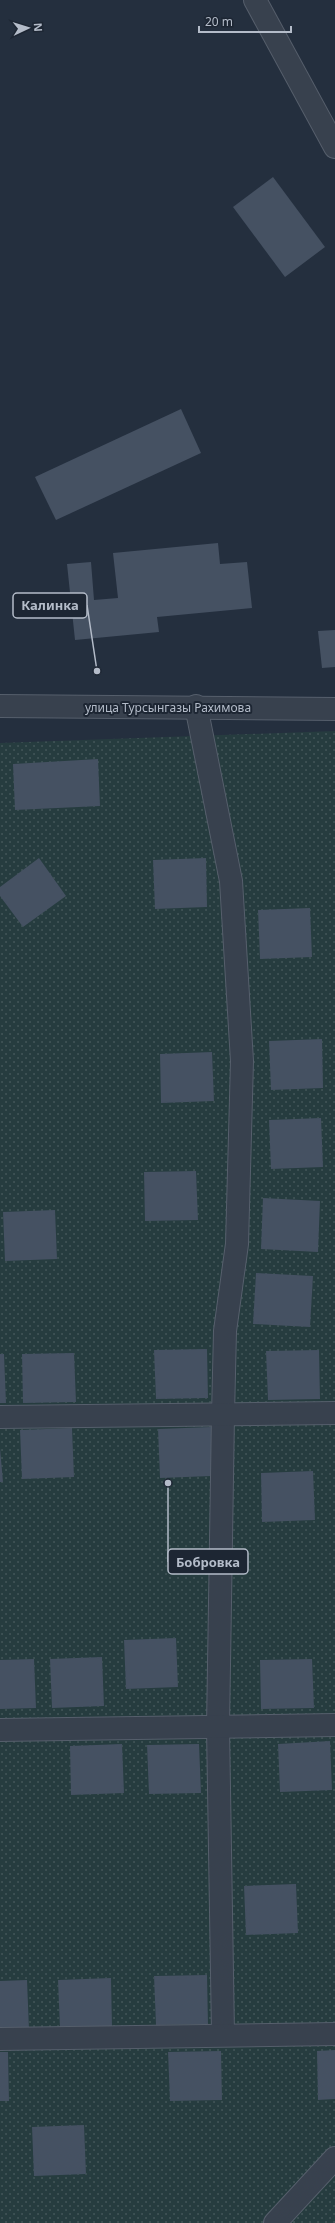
<svg xmlns="http://www.w3.org/2000/svg" width="335" height="2223" font-family="'Noto Sans',sans-serif">
<defs>
<pattern id="grass-dots" width="8" height="8" patternUnits="userSpaceOnUse"><rect width="8" height="8" fill="#263c3f"/><path d="M2 2h.1M6 6h.1" fill="none" stroke="#435659" stroke-width="1.8" stroke-linecap="round"/></pattern>
</defs>
<rect width="100%" height="100%" fill="#242f3e"/>
<!-- grass -->
<polygon fill="url(#grass-dots)" points="335,731 335,2223 0,2223 0,743"/>
<!-- building -->
<g fill="#455162">
<polygon points="273,177 325,247 285,277 233,207"/>
<polygon points="181,409 201,453 56,520 35,477"/>
<polygon points="218,543 220,564 247,562 252,608 157,617 159,632 75,640 67,564 91,562 94,600 118,598 113,553"/>
<polygon points="335,630 335,667 322,668 318,631"/>
<polygon points="98,759 100,806 15,810 13,764"/>
<polygon points="39,858 66,896 23,927 0,896 0,887"/>
<polygon points="206,858 207,907 155,909 153,860"/>
<polygon points="310,908 312,957 260,959 258,910"/>
<polygon points="322,1039 323,1088 271,1090 269,1041"/>
<polygon points="212,1052 214,1101 161,1103 160,1054"/>
<polygon points="321,1118 323,1167 271,1169 269,1120"/>
<polygon points="196,1171 198,1220 145,1221 144,1172"/>
<polygon points="263,1198 320,1201 318,1252 261,1249"/>
<polygon points="55,1210 57,1259 5,1261 3,1212"/>
<polygon points="256,1273 313,1276 310,1327 253,1324"/>
<polygon points="207,1349 208,1398 156,1399 154,1350"/>
<polygon points="319,1350 320,1399 268,1400 266,1351"/>
<polygon points="74,1353 76,1402 23,1403 22,1354"/>
<polygon points="0,1354 4,1354 6,1403 0,1403"/>
<polygon points="211,1427 212,1476 160,1478 158,1429"/>
<polygon points="72,1428 74,1477 22,1479 20,1430"/>
<polygon points="0,1448 3,1482 0,1482"/>
<polygon points="313,1471 315,1520 262,1522 261,1473"/>
<polygon points="176,1638 178,1687 126,1689 124,1640"/>
<polygon points="102,1657 104,1706 52,1708 50,1659"/>
<polygon points="34,1659 36,1708 0,1709 0,1660"/>
<polygon points="312,1659 314,1708 261,1709 260,1660"/>
<polygon points="330,1741 332,1790 280,1792 278,1744"/>
<polygon points="122,1744 124,1793 71,1795 70,1746"/>
<polygon points="199,1744 201,1793 149,1794 147,1745"/>
<polygon points="296,1884 298,1933 246,1935 244,1886"/>
<polygon points="207,1975 208,2024 156,2025 154,1976"/>
<polygon points="111,1978 112,2027 60,2029 58,1980"/>
<polygon points="27,1980 29,2029 0,2030 0,1981"/>
<polygon points="335,2050 335,2099 318,2100 317,2051"/>
<polygon points="221,2051 222,2100 170,2101 168,2052"/>
<polygon points="0,2052 8,2052 9,2101 0,2101"/>
<polygon points="84,2125 86,2174 34,2176 32,2127"/>
</g>
<g fill="none" stroke-linecap="round" stroke-linejoin="round">
<defs>
<g id="minor">
<polyline points="196,706 231,881 242,1061 237,1244 225,1331 223,1415 218,1727 223,2035"/>
<polyline points="0,1417 335,1413"/>
<polyline points="0,1730 335,1725"/>
<polyline points="0,2039 335,2034"/>
<polyline points="275,2223 335,2158"/>
</g>
<g id="tertiary">
<polyline points="255,0 335,147"/>
<polyline points="0,706 335,709"/>
</g>
</defs>
<!-- minor casing -->
<use href="#minor" stroke="#565f6c" stroke-width="24"/>
<!-- tertiary casing -->
<use href="#tertiary" stroke="#565f6c" stroke-width="24"/>
<!-- minor -->
<use href="#minor" stroke="#38414e" stroke-width="22"/>
<!-- tertiary -->
<use href="#tertiary" stroke="#38414e" stroke-width="22"/>
</g>
<g text-anchor="middle" dominant-baseline="central" stroke-width="4" stroke-linejoin="round" paint-order="stroke">
<!-- street labels -->
<g font-size="12" fill="#b4bcc9" stroke="#1d2633">
<text x="168" y="707">улица Турсынгазы Рахимова</text>
</g>
</g>
<!-- callouts -->
<path fill="none" stroke="#b4bcc9" stroke-width="1.5" d="M97 671L87 605M168 1483L168 1562"/>
<g fill="#b4bcc9" stroke="#1d2633" stroke-width="1.5">
<circle cx="97" cy="671" r="4"/>
<circle cx="168" cy="1483" r="4"/>
</g>
<g fill="#1d2633" stroke="#b4bcc9" stroke-width="1.5">
<rect x="13" y="593" width="74" height="25" rx="4"/>
<rect x="168" y="1549" width="80" height="25" rx="4"/>
</g>
<g font-size="13" text-anchor="middle" font-weight="bold" fill="#b4bcc9">
<text x="50" y="610">Калинка</text>
<text x="208" y="1567">Бобровка</text>
</g>
<!-- north arrow -->
<g transform="translate(28 28) rotate(86)" stroke="#1d2633" stroke-width="3" paint-order="stroke">
<path d="M0-3L7 15L0 10L-7 15Z" fill="#b4bcc9"/>
<text y="-6" font-size="11" font-weight="bold" text-anchor="middle" fill="#b4bcc9">N</text>
</g>
<!-- scale -->
<path d="M199 26v6h92v-6" fill="none" stroke="#b4bcc9" stroke-width="2"/>
<text x="205" y="26" font-size="12" fill="#b4bcc9" stroke="#1d2633" stroke-width="3" paint-order="stroke">20 m</text>
</svg>
